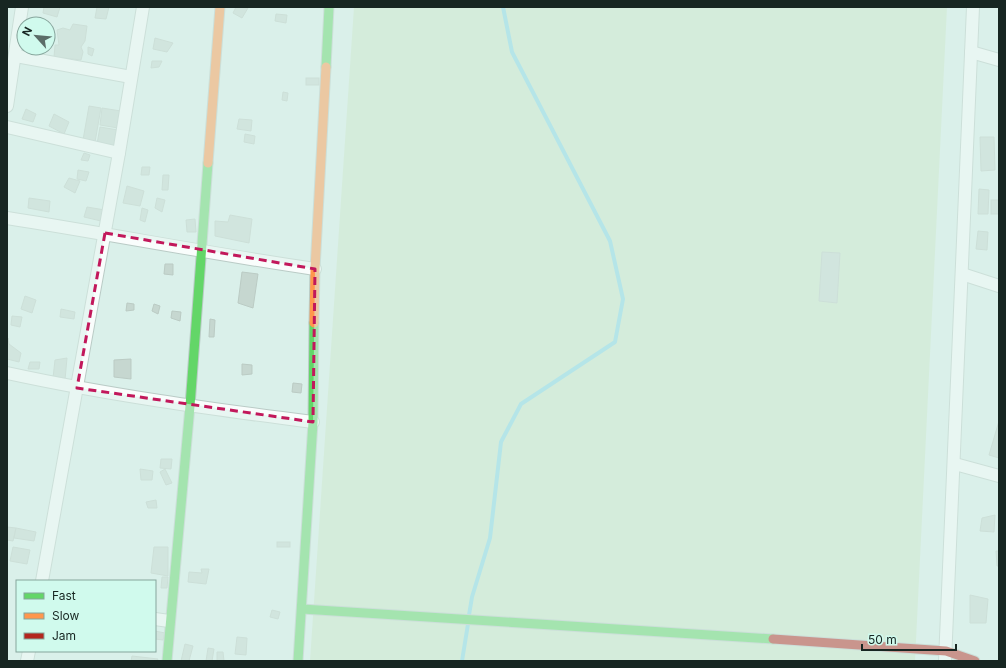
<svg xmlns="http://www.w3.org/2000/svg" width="1006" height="668" font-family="Inter,sans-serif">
<rect width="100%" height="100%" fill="#daf0ea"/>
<!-- green -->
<polygon fill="#cde6cb" points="354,7 947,7 915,661 310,661"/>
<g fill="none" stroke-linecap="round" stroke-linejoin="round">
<!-- stream -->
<g stroke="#88d8e6" stroke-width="4">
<polyline points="469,615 472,597 490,538 501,442 521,404 615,342 623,299 610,241 512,52 503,7"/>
<polyline points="462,661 468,624"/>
</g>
</g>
<!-- building -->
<g fill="#c6d7d0" stroke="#bbcbc4">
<polygon points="44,7 60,7 57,17 43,13"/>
<polygon points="97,7 109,7 106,19 95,18"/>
<polygon points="236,7 248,8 242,18 233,13"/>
<polygon points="276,14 287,15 286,23 275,21"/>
<polygon points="73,24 87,26 85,41 81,47 83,52 81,60 54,57 55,45 59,45 57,30 63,28 70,30"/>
<polygon points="155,38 173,43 167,52 153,49"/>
<polygon points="88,47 94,49 92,56 88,54"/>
<polygon points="152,61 162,61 159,67 151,68"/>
<rect x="306" y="78" width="13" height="7"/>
<polygon points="283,92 288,93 287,101 282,100"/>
<polygon points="89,106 101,108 95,142 83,140"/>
<polygon points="102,108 121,111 118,128 100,125"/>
<polygon points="26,109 36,114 33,122 22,119"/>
<polygon points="54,114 69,122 64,134 49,126"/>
<polygon points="239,119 252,120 251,131 237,129"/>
<polygon points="100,127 118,130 116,146 97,144"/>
<polygon points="245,134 255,136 254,144 244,142"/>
<polygon points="980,137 994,137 995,170 981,171"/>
<polygon points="84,153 90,155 88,161 81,160"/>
<polygon points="142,167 150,167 149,175 141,175"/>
<polygon points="78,170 89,172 86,181 77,179"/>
<polygon points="163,175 169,175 168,190 162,190"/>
<polygon points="69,178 80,181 75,193 64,187"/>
<polygon points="127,186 144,191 140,206 123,203"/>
<polygon points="979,189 989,190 988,214 978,214"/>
<polygon points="29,198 50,201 49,212 28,208"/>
<polygon points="157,198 165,200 162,212 155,208"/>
<rect x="991" y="200" width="8" height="14"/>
<polygon points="87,207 105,210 101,221 84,217"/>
<polygon points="142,208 148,210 145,222 140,220"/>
<polygon points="230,215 252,219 249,243 215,236 215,221 228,222"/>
<polygon points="195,219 196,232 187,232 186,220"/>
<polygon points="978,231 988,232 987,250 976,249"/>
<polygon points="822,252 840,253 837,303 819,301"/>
<polygon points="165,264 173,264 173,275 164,274"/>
<polygon points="242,272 258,274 253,308 238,303"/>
<polygon points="25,296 36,300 32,313 21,309"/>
<polygon points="127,303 134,304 134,310 126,311"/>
<polygon points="154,304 160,306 158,314 152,311"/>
<polygon points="61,309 75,312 74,319 60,317"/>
<polygon points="172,311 181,312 180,321 171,318"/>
<polygon points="12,316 22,317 20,327 11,325"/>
<polygon points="210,319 215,320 214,337 209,337"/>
<polygon points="8,338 9,344 21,353 19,362 7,359"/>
<polygon points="67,358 65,380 53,378 55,360"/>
<polygon points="131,359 131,379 114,377 114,360"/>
<polygon points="30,362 40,362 39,369 28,369"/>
<polygon points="242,364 252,365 252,374 242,375"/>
<polygon points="293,383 302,384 301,393 292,392"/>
<polygon points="999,421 999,458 989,455"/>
<polygon points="161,459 172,459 171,469 160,468"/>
<polygon points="140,469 153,471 152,480 141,480"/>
<polygon points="165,469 172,483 166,485 160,472"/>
<polygon points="156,500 157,508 148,508 146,502"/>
<polygon points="995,515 994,532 980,531 982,518"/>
<polygon points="7,527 16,528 13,541 7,540"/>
<polygon points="16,528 36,532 34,541 14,538"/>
<rect x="277" y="542" width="13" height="5"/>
<polygon points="13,547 30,550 27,564 10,561"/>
<polygon points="154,547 168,547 168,576 151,573"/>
<polygon points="996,551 999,551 999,566 997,566"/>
<polygon points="201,569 209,569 206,584 188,582 189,572 202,573"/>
<polygon points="162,577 168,577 167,588 161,588"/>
<polygon points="970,595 988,599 986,623 970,623"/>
<polygon points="272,610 280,612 278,619 270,617"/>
<polygon points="155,631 165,633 163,640 155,639"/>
<polygon points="237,637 247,638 246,655 235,654"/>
<polygon points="185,644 193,646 189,661 181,661"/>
<polygon points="208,648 214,649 212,661 206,661"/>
<polygon points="217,652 223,652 224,661 217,661"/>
<polygon points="132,656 158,659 157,661 131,661"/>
</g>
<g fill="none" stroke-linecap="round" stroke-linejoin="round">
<defs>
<g id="street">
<polyline points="971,52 999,60"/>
<polyline points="16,56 131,77"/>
<polyline points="7,106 22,7"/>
<polyline points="7,127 119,153"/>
<path d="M7 218C110 234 212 254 315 269"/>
<polyline points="962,274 999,286"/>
<path d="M7 373C108 395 211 409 313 422"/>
<polyline points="955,464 999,476"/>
<polyline points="42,581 119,153 143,7"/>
<polyline points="155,619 169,621"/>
<polyline points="27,661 29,651"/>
<polyline points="945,661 973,7"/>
</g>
<g id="fast">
<polyline points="326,67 329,7"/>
<polyline points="302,609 773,639"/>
<polyline points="167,661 190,406 208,163"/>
<polyline points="298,661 313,422 314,323"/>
</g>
<g id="slow">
<polyline points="208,163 220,7"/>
<polyline points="314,323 315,269 326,67"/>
</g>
<polyline id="jam" points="773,639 946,651 975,661"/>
</defs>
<!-- street casing -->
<use href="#street" stroke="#bacbc6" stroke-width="14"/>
<!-- fast casing -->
<use href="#fast" stroke="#bacbc6" stroke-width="11"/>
<!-- slow casing -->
<use href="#slow" stroke="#bacbc6" stroke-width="11"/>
<!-- jam casing -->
<use href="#jam" stroke="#bacbc6" stroke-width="11"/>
<!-- street -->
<use href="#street" stroke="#f9fdfc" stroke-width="12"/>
<!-- fast -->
<use href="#fast" stroke="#63d668" stroke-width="9"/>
<!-- slow -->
<use href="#slow" stroke="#ff974d" stroke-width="9"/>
<!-- jam -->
<use href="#jam" stroke="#b3261e" stroke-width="9"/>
</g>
<!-- marked area -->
<path d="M0 0H1006V668H0ZM105 233 315 269 313 422 77 388Z" fill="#daf0ea" fill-opacity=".55" fill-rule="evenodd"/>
<path fill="none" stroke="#c2185b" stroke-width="3" stroke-dasharray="8 5" stroke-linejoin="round" d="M105 233 315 269 313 422 77 388Z"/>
<!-- border -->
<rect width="1006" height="668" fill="none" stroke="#172622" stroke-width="16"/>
<!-- legend -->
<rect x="16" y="580" width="140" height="72" fill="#d0faed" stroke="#86a59c"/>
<rect x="24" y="593" width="20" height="6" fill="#63d668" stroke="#86a59c"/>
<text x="52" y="600" font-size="12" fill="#172622">Fast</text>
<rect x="24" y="613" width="20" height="6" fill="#ff974d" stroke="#86a59c"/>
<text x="52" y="620" font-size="12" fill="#172622">Slow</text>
<rect x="24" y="633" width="20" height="6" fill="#b3261e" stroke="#86a59c"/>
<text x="52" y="640" font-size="12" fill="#172622">Jam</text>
<!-- north arrow -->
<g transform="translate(36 36) rotate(297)"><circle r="19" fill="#d0faed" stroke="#86a59c"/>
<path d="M0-3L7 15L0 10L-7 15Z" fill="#5b6d68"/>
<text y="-6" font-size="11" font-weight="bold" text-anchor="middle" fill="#172622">N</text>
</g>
<!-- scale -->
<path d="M862 644v6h94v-6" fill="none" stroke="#172622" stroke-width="2"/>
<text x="868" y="644" font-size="12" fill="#172622" stroke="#d0faed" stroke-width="3" paint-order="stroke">50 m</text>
</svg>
